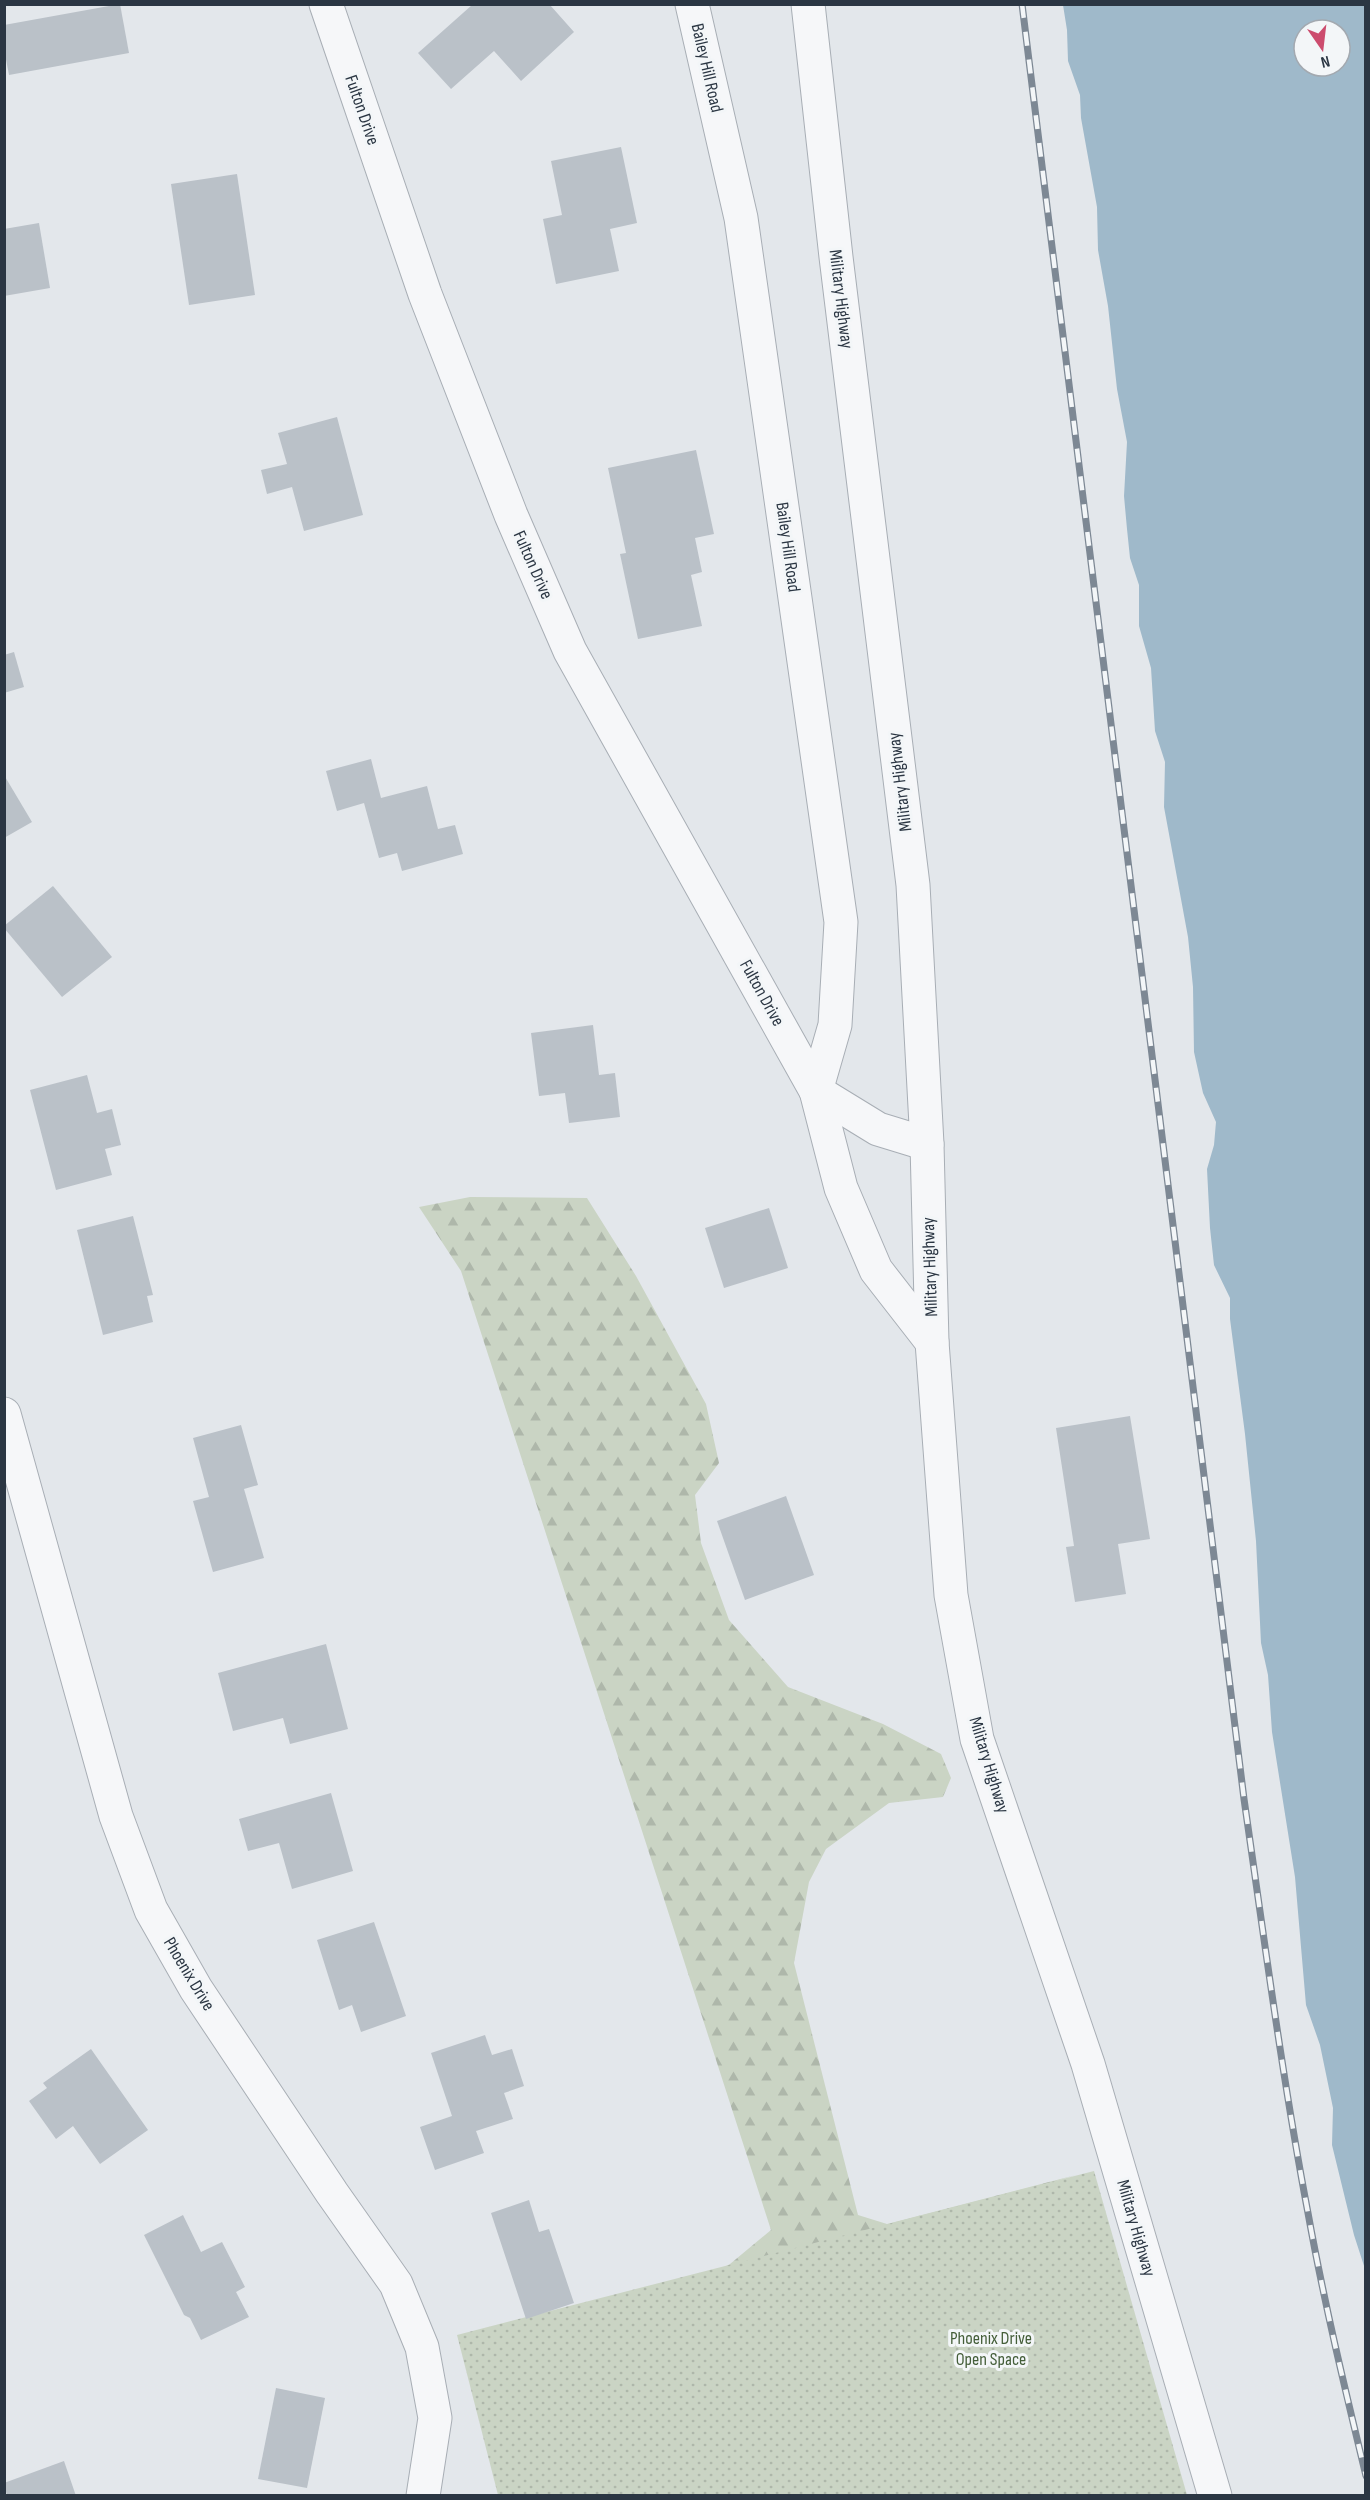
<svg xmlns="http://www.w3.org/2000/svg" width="1370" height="2500" font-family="'Sofia Sans Condensed',sans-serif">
<defs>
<pattern id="forest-firs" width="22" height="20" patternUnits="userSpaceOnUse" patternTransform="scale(1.5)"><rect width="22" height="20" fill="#cad4c4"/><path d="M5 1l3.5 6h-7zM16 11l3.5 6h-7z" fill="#aeb7aa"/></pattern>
<pattern id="park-dots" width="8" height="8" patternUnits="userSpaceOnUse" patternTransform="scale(1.5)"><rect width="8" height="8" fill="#cad4c4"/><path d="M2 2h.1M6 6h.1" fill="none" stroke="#aeb7aa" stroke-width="1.8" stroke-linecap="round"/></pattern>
</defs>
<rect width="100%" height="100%" fill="#e3e7eb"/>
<!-- forest -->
<polygon fill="url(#forest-firs)" points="470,1197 587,1198 636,1276 706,1404 719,1463 695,1495 701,1543 729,1620 788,1687 883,1724 941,1754 951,1778 943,1797 889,1803 826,1849 809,1882 794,1963 858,2215 887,2224 1076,2175 658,2303 730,2264 771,2230 461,1271 419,1207"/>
<!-- park -->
<polygon fill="url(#park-dots)" points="1094,2171 1187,2495 498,2495 457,2335"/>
<!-- water -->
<path fill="#9fb9ca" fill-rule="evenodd" d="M1063 5H1365V2269L1354 2235 1332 2145 1333 2108 1326 2074 1320 2045 1306 2005 1295 1877 1272 1732 1268 1675 1261 1643 1256 1541 1245 1434 1230 1319V1298L1214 1265 1210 1228 1207 1169 1214 1145 1216 1122 1203 1093 1194 1052 1193 987 1188 937 1164 807 1165 762 1155 731 1151 668 1139 626V585L1130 558 1127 529 1124 496 1127 442 1117 389 1108 306 1098 250 1097 207 1081 118 1080 95 1068 61 1067 30ZM1304 30H1340V66H1304Z"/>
<!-- building -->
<g fill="#bac1c8">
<polygon points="120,4 129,53 9,75 4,49 4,25"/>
<polygon points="472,5 550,5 574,32 521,81 494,51 451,89 418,53"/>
<polygon points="621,147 637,223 610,229 619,271 556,284 543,219 562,215 551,161"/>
<polygon points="237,174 255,295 189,305 171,184"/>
<polygon points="39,223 50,288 4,296 4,229"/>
<polygon points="337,417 363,515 304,531 292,487 267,494 261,470 287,464 278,433"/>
<polygon points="696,450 714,534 695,538 702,572 691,575 702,626 638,639 620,554 626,553 608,468"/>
<polygon points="14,652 24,687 4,693 4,655"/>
<polygon points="371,759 381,798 427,786 438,829 455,825 463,854 402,871 397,853 379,858 364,803 337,811 326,771"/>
<polygon points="4,775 32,822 4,838"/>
<polygon points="53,886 112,957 62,997 4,928 4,926"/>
<polygon points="593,1025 599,1075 615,1073 620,1117 569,1123 565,1093 539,1096 531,1033"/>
<polygon points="87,1075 97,1113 112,1109 121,1145 105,1149 112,1175 56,1190 30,1090"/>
<polygon points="769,1208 788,1268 724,1288 705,1228"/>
<polygon points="133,1216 153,1295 147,1296 153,1322 103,1335 77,1230"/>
<polygon points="1130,1416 1150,1539 1118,1544 1126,1594 1075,1602 1066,1547 1074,1546 1056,1428"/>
<polygon points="241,1425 258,1485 244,1489 264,1558 213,1572 193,1501 209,1497 193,1438"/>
<polygon points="786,1496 814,1575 745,1600 717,1521"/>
<polygon points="326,1644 348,1729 290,1744 283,1718 233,1731 218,1673"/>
<polygon points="331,1793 353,1871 292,1889 279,1843 248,1851 239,1819"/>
<polygon points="374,1922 406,2016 361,2032 352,2005 339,2010 317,1940"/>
<polygon points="485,2035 492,2055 512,2049 524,2086 504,2093 513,2119 476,2131 484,2153 435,2170 420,2127 452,2116 431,2053"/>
<polygon points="91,2049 148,2130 100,2164 73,2126 56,2139 29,2101 47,2088 43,2083"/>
<polygon points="529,2200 539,2232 549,2229 574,2303 526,2319 491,2213"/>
<polygon points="183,2215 201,2252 222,2242 245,2287 236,2292 249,2317 201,2340 190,2318 184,2315 144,2235"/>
<polygon points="276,2388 325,2398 307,2488 258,2479"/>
<polygon points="64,2461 76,2496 7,2496 4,2483"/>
</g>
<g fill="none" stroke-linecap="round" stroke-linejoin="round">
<defs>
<g id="minor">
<polyline points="326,4 425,294 511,515 570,651 816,1091 841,1188 876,1270 932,1342"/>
<polyline points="692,4 741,218 841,922 835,1025 816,1091"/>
<polyline points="808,4 836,257 913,885 927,1144 932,1342 951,1595 977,1739 1088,2064 1215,2496"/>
<polyline points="816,1091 878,1129 927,1144"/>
<polyline points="4,1414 116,1816 151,1910 196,1989 332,2193 396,2284 422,2347 435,2418 423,2496"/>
</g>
</defs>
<!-- minor casing -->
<use href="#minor" stroke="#a8aeb5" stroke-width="35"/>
<!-- minor -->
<use href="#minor" stroke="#f6f7f9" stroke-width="33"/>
<defs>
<path id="rail" d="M1022 4 1244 1799C1264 1937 1282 2076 1308 2213 1324 2302 1345 2389 1366 2476"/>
</defs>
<!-- rail casing -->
<use href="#rail" stroke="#7d8894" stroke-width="7"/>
<!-- rail -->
<use href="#rail" stroke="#f3f6f8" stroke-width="4.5" stroke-dasharray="14" stroke-linecap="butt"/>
</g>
<g text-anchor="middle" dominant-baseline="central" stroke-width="6" stroke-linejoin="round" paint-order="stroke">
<!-- street labels -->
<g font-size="18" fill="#2b3643" stroke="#f3f6f8">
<text transform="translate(707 68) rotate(77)">Bailey Hill Road</text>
<text transform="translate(362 110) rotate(71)">Fulton Drive</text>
<text transform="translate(841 299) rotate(83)">Military Highway</text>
<text transform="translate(788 547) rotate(82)">Bailey Hill Road</text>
<text transform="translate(533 565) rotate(66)">Fulton Drive</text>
<text transform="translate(900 782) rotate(-97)">Military Highway</text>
<text transform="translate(762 993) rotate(61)">Fulton Drive</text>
<text transform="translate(930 1267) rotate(-92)">Military Highway</text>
<text transform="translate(989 1765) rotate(73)">Military Highway</text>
<text transform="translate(189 1974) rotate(59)">Phoenix Drive</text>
<text transform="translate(1136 2228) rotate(74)">Military Highway</text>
</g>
<!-- park labels -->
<g font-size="18" fill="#445e39" stroke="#f3f6f8">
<text x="991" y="2338">Phoenix Drive<tspan x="991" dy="21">Open Space</tspan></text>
</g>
</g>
<!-- border -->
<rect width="1370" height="2500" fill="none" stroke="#2b3643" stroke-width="12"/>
<!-- north arrow -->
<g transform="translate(1322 48) rotate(166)"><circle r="28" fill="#f3f6f8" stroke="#a3a9b0" stroke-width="1.5"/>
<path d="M0-4.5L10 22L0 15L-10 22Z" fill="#cc4c6e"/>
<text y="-9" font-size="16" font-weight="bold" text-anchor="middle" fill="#2b3643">N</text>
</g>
</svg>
